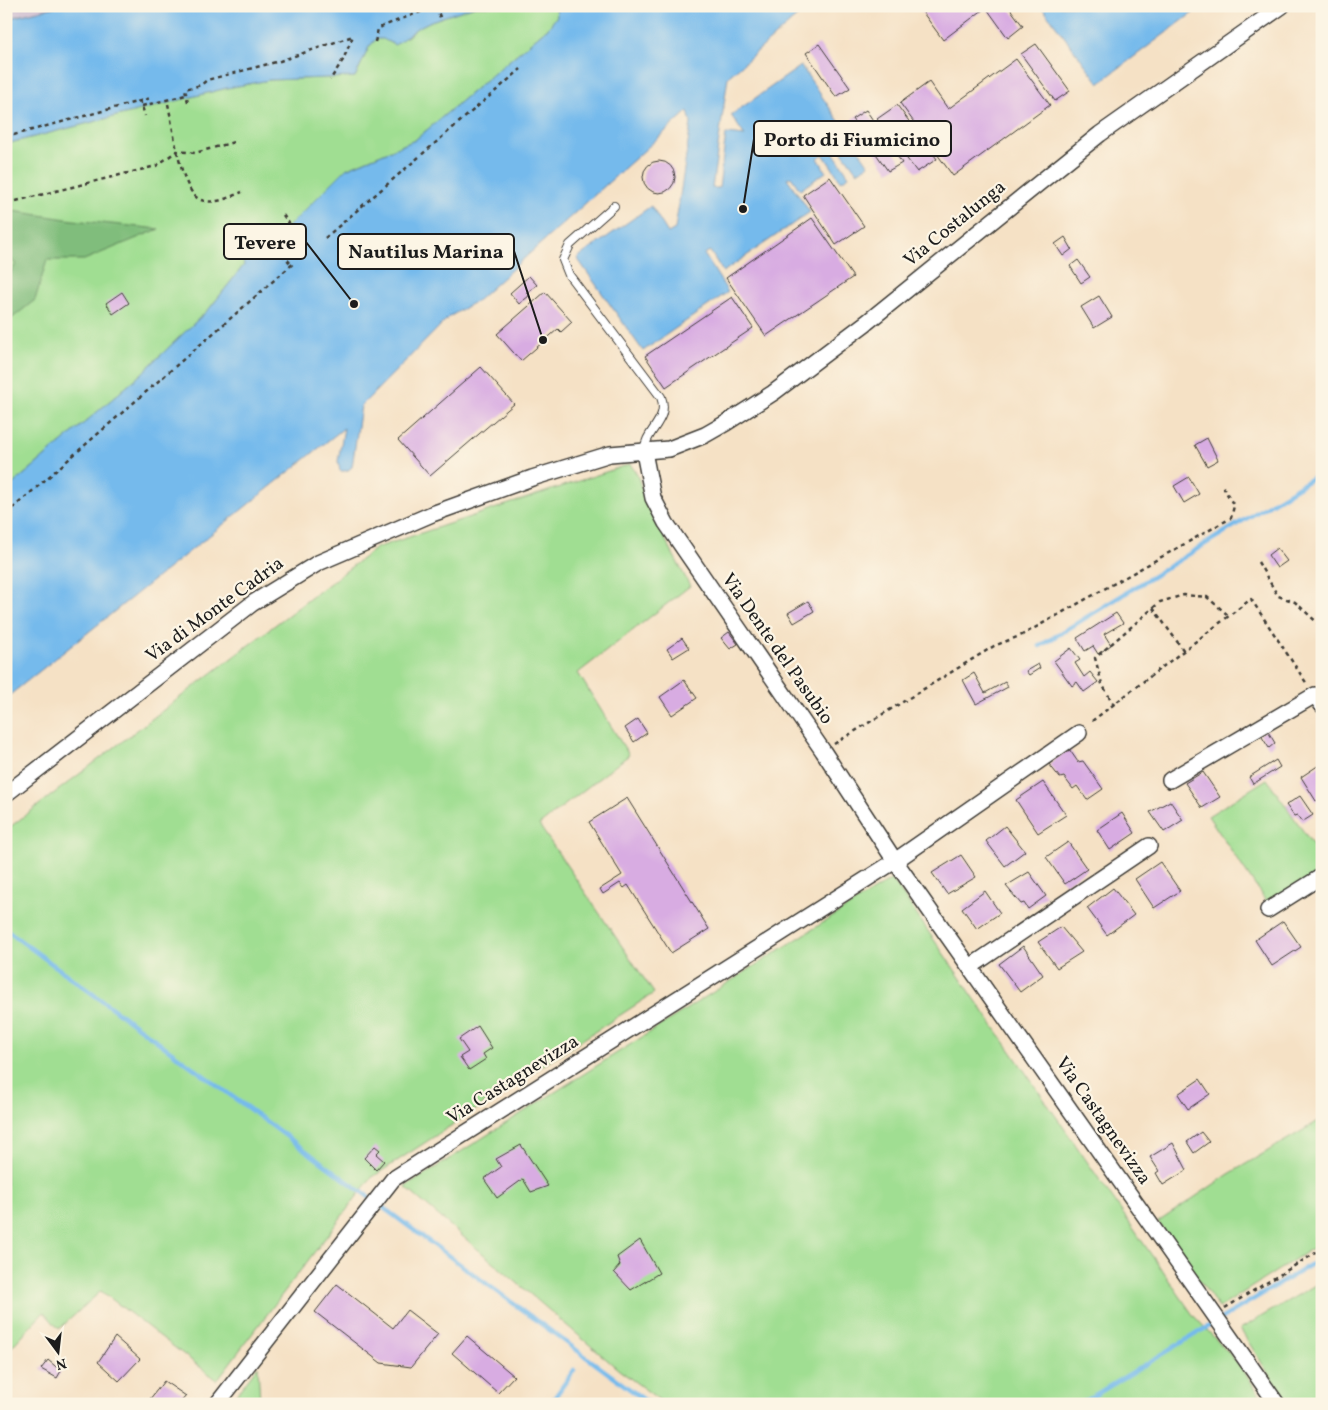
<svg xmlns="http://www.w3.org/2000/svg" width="1328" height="1410" font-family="Vollkorn,serif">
<rect width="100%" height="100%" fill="#fcf5e5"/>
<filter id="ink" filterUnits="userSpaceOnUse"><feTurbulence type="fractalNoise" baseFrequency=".02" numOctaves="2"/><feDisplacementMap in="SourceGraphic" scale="10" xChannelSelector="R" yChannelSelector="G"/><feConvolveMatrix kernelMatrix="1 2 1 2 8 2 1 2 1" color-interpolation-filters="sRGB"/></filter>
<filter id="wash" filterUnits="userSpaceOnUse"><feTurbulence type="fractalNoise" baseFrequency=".0096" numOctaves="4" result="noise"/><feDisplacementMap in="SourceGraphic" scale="20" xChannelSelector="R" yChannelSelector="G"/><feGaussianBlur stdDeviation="1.12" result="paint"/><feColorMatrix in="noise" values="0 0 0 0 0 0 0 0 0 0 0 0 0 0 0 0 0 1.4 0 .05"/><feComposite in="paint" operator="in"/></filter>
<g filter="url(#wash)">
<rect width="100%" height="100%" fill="#f5e1c5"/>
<!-- industrial -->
<polygon fill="#cebed1" points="6,6 59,6 6,19"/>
<!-- green -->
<g fill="#a0de92" stroke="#5e7d57">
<polygon points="475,6 556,6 557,16 549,27 415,140 346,169 289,226 268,239 243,259 244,265 210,308 139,376 6,490 6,144 227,88 269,80 355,77 369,47 376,39 407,37 417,28 431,21"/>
<polygon points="630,464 637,474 647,505 690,586 578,673 629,755 539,825 654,993 371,1178 217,1380 101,1291 59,1329 44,1312 6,1353 6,830 376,548"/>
<polygon points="1267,779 1322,858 1322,870 1269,906 1208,816"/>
<polygon points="892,879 1193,1315 1239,1364 1266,1404 665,1404 619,1370 405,1187"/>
<polygon points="1322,1119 1322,1242 1219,1308 1158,1222 1229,1174"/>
<polygon points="1322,1281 1322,1404 1288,1404 1240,1329"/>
<polygon points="258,1366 260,1401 257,1404 229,1404"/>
</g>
<!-- forest -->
<polygon fill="#80bd7c" stroke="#4e6c4c" points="6,210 73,220 159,229 84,260 47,260 35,300 6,323 6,280 16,264 6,256"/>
<!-- water -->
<g fill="#75baec" stroke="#486b84">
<polygon points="59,6 475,6 431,21 417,28 395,45 383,39 376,39 369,47 355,77 269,80 227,88 6,144 6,19"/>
<polygon points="556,6 800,6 800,14 728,77 712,188 719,188 726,134 745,136 731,115 801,66 869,165 857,172 837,145 831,149 849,176 841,181 823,154 818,158 826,172 800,190 791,177 787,178 810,212 723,272 710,251 704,254 728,292 643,351 577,258 651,206 668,233 675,229 691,123 688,111 478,300 449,317 361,406 352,467 347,471 340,471 338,461 344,428 6,698 6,490 139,376 210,308 244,265 243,260 268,239 289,226 346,169 415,140 549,27 557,16"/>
<polygon points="1041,6 1202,6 1099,83"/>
</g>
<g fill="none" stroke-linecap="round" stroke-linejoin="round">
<!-- stream -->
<g stroke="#75baec" stroke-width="4.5">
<polyline points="1040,646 1322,472"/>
<polyline points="6,930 650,1404"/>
<polyline points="550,1404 574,1370"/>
<polyline points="1080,1404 1322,1258"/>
</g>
</g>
<g id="blocks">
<!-- building -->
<g fill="#d8ace2">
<polygon points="918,6 982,6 984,9 943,40"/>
<polygon points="985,6 1008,6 1023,26 1008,38"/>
<polygon points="819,44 850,88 836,97 806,53"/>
<polygon points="1036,44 1070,91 1055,101 1021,54"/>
<polygon points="1016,59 1050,105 953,176 900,103 929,82 948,109"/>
<polygon points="897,105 937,159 917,172 877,119"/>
<polygon points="866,110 902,163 888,171 852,119"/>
<circle cx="659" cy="177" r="16"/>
<polygon points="830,177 864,226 836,245 803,195"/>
<polygon points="812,218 853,277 766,336 726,278"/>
<polygon points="1065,237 1072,249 1063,256 1055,244"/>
<polygon points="1078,260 1090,277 1081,283 1070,266"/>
<polygon points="529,276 537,285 526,293 529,296 519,304 510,293"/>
<polygon points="122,292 129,303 113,314 106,303"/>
<polygon points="545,292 572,322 561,332 558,329 521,361 497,334"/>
<polygon points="1099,296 1112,317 1094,328 1081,307"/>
<polygon points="732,297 753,328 666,387 645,356"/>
<polygon points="481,367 514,404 430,476 398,440"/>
<polygon points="1207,438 1218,460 1207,466 1195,445"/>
<polygon points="1189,477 1199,494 1184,503 1174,486"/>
<polygon points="1277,548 1287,561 1277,568 1268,555"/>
<polygon points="808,601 814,611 794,623 788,613"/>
<polygon points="1116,613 1123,623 1104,634 1111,645 1098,654 1093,646 1085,651 1077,638"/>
<polygon points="729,632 738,644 730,649 721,638"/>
<polygon points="682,638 689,648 673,658 667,649"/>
<polygon points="1071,648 1080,660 1075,663 1084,677 1090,672 1098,682 1084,692 1077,682 1072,686 1054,661"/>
<polygon points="1038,664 1040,668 1029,675 1026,671"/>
<polygon points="974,673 985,693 1005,682 1008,687 976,704 963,680"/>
<polygon points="684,680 697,698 672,715 660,697"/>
<polygon points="638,719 647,733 634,742 625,728"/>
<polygon points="1267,730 1275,743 1269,748 1260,734"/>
<polygon points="1069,749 1078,762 1083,761 1103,789 1087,800 1077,786 1073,789 1064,777 1060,778 1049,764"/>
<polygon points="1276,760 1280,767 1253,784 1249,777"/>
<polygon points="1322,763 1322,798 1316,801 1301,777"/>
<polygon points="1203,772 1220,797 1202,808 1185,783"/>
<polygon points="1043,782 1066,815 1038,833 1016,800"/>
<polygon points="1300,796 1313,815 1302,822 1297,815 1294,816 1286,805"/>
<polygon points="627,798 709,929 671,953 628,885 624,888 620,883 603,894 600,889 622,875 589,822"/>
<polygon points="1170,801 1183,820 1164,832 1150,812"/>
<polygon points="1122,813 1135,833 1110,850 1097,830"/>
<polygon points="1005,826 1025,851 1005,866 986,841"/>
<polygon points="1068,842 1087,869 1065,884 1046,857"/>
<polygon points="961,855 976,877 947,894 932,873"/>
<polygon points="1160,862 1180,891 1154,908 1135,879"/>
<polygon points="1029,872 1046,896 1028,909 1024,903 1021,904 1006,886"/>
<polygon points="1113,888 1134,915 1107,935 1087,908"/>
<polygon points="985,891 1000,913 977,929 962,908"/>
<polygon points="1283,921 1301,947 1272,966 1255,940"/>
<polygon points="1061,927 1082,952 1057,968 1038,942"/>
<polygon points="1023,946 1043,975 1020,992 999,964"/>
<polygon points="478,1026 492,1048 483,1054 486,1059 469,1070 460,1057 468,1052 459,1039"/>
<polygon points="1200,1079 1210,1094 1188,1109 1178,1094"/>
<polygon points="1201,1132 1209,1142 1194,1153 1187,1142"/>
<polygon points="1173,1143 1187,1170 1163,1185 1156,1173 1159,1171 1150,1157"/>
<polygon points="521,1145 548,1186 531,1192 523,1179 497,1198 484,1179 501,1167 496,1159"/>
<polygon points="375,1146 380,1150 376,1154 384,1161 376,1170 364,1158"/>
<polygon points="640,1240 659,1273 631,1290 614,1272 620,1265 617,1257"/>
<polygon points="337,1284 393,1328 407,1310 438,1334 411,1367 381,1363 315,1312"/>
<polygon points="467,1336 514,1376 498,1393 452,1353"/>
<polygon points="115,1337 140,1359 119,1381 98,1362"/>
<polygon points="48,1360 61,1371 57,1378 41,1369"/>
<polygon points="164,1381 186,1396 179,1404 146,1404"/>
</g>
</g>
</g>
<g filter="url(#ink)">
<use href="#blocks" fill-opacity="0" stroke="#3d3a35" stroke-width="1"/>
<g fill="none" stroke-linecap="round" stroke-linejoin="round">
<defs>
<path id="lane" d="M614 206 570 245 563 260 569 275 661 397C670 420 645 430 644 452"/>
<g id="street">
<polyline points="644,452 653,498 666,523 823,751 895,861 1079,733"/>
<polyline points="1170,780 1315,695 1322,705"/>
<polyline points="6,794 253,603 318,563 432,514 532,478 610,454 669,449 705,435 726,423 773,393 866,323 1100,134 1282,6"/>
<polyline points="1268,910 1322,876"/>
<polyline points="970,967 1149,846"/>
<polyline points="217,1404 393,1179 895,861 1277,1404"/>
</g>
</defs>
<!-- lane casing -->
<use href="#lane" stroke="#3d3a35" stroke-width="10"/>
<!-- street casing -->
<use href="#street" stroke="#3d3a35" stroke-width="18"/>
<!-- path -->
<g stroke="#3d3a35" stroke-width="2.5" stroke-dasharray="4 4" stroke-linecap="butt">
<polyline points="436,6 441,20"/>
<polyline points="375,42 378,29 383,26 436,6"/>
<polyline points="140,100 145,116"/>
<polyline points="188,102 185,89 201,85 207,80 280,61 353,36 343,60 330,80"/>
<path d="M168 104C173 125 180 193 201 200 215 205 230 197 242 192"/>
<polyline points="142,106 186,95"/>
<polyline points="6,137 151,98"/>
<polyline points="16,201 156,166 177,151 195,153 234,142"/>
<polyline points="283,215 304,244 294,254"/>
<polyline points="325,238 521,69"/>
<polyline points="282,254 292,265"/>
<polyline points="6,514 295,262"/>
<polyline points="1258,562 1278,596 1295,602 1322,627"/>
<polyline points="1153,608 1184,651"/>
<polyline points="1114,705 1102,684 1095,658 1160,602 1184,595 1207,597 1229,616"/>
<polyline points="1092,721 1251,599 1307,684"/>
<polyline points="834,744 994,646 1022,635 1231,518 1234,506 1222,485"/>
<polyline points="1225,1308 1322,1249"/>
</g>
<!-- lane -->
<use href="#lane" stroke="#fff" stroke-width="8"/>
<!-- street -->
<use href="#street" stroke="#fff" stroke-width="15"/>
</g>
</g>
<g text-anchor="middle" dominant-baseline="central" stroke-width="4.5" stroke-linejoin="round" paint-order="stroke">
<!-- street labels -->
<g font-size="19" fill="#1c1c1c" stroke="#fcf5e5">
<text transform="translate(955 224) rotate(-39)">Via Costalunga</text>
<text transform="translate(215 610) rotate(-36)">Via di Monte Cadria</text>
<text transform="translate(777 649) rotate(55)">Via Dente del Pasubio</text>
<text transform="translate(513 1080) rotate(-32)">Via Castagnevizza</text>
<text transform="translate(1103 1121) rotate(55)">Via Castagnevizza</text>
</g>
</g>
<!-- callouts -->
<path fill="none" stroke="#1c1c1c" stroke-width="2" d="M743 209L754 139M354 304L306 242M543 340L514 251"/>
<g fill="#1c1c1c" stroke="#fcf5e5" stroke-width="2">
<circle cx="743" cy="209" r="5"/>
<circle cx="354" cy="304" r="5"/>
<circle cx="543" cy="340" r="5"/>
</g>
<g fill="#fcf5e5" stroke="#1c1c1c" stroke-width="2">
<rect x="754" y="121" width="197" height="35" rx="5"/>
<rect x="224" y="224" width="82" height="35" rx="5"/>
<rect x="338" y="234" width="176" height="35" rx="5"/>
</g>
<g font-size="20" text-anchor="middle" font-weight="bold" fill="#1c1c1c">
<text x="852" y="146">Porto di Fiumicino</text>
<text x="265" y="249">Tevere</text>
<text x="426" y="258">Nautilus Marina</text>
</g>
<!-- margin -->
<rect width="1328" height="1410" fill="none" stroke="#fcf5e5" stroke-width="25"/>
<!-- north arrow -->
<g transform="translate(58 1352) rotate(165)" stroke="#fcf5e5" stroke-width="4" paint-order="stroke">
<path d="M0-4L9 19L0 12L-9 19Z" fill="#1c1c1c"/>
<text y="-8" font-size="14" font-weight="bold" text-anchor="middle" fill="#1c1c1c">N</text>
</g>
</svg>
